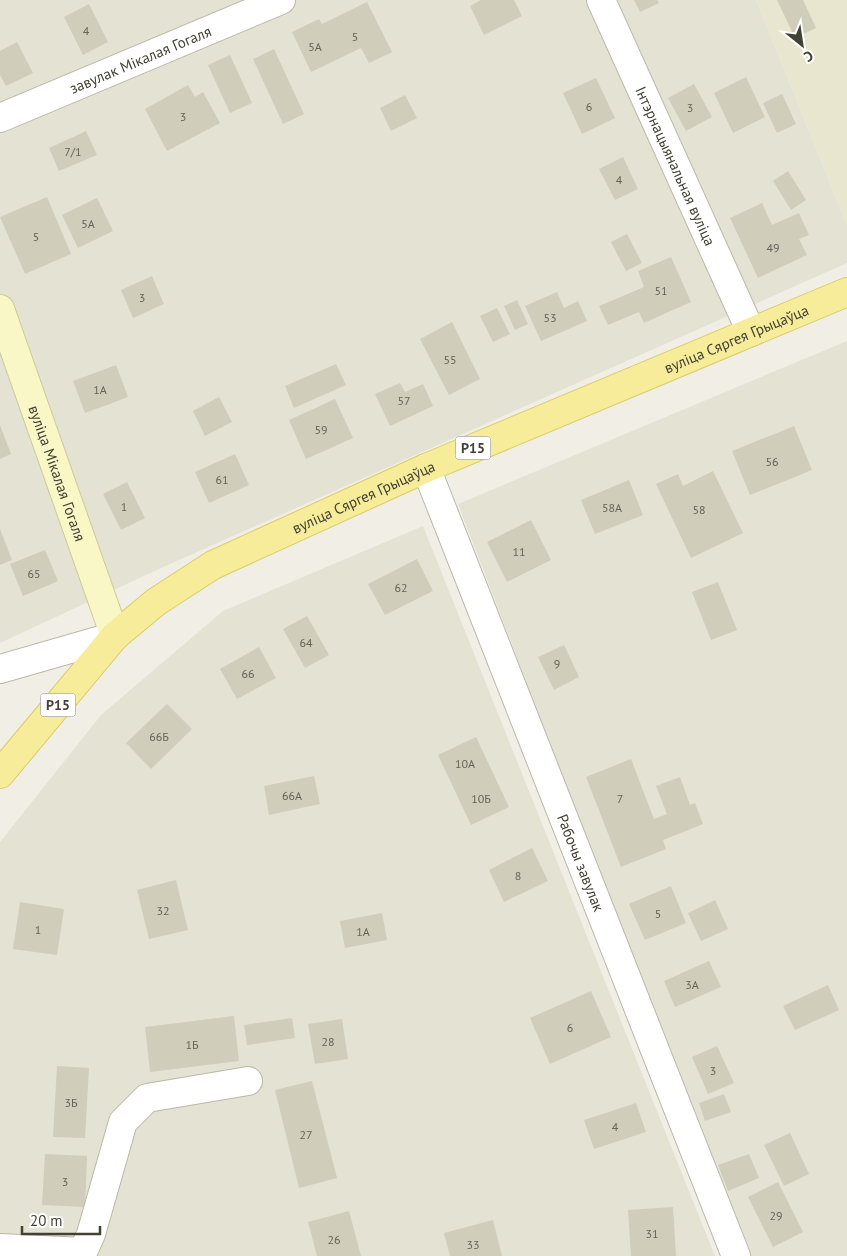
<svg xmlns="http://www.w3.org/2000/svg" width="847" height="1256" font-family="'PT Sans',sans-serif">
<rect width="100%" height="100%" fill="#f1efe5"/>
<!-- residential -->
<g fill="#e4e2d3">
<polygon points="0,0 756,0 847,225 847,263 159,569 0,643"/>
<polygon points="847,341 847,1256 747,1256 458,504"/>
<polygon points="423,526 715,1256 0,1256 0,842 101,715 223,611"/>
</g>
<!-- education -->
<polygon fill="#e9e6d0" points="756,0 847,0 847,225"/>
<!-- building -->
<g fill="#d1cdbb">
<polygon points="481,0 514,0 522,16 484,35 470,6"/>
<polygon points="634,0 657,0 659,3 640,12"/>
<polygon points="777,0 803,0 816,28 795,38"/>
<polygon points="367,2 392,52 369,63 361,48 311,72 292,32 319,19 322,24"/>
<polygon points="89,4 108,42 83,55 64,17"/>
<polygon points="17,42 33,73 6,86 0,75 0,51"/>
<polygon points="274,49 304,114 283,124 253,59"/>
<polygon points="230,55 252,103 230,113 208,65"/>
<polygon points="746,77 765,117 733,133 714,93"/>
<polygon points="596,78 615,118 582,134 563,93"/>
<polygon points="694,84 712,117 686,131 668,98"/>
<polygon points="188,85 195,97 203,92 220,123 167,151 145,109"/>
<polygon points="782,94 796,124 777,133 763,103"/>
<polygon points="405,95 417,118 391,131 380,108"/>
<polygon points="86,131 97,155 59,171 49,148"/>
<polygon points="623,157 638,189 615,200 599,169"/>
<polygon points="788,171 806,200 791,210 773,181"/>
<polygon points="47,197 71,254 25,274 0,217"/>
<polygon points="97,198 113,231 78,248 62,215"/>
<polygon points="762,203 772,225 799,213 809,235 799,239 807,255 758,278 730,218"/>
<polygon points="627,234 642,263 626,271 611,242"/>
<polygon points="671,257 691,302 644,323 639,312 608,325 599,306 644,287 638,271"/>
<polygon points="152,276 164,304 133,318 121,290"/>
<polygon points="557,292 564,308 578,301 587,321 541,341 525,306"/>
<polygon points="517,300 528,324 515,330 504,306"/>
<polygon points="497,308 510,334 493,342 480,316"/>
<polygon points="452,322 480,379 449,395 420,339"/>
<polygon points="336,364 346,385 294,408 285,386"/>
<polygon points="116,365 128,397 85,413 73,381"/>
<polygon points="400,383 405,392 423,384 433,406 390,426 375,394"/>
<polygon points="219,397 232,422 205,436 193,411"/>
<polygon points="335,399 353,438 306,459 289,420"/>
<polygon points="0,425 11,454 0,459"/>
<polygon points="794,426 812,470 750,495 732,451"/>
<polygon points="235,454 249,485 209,503 195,472"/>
<polygon points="713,471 743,533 691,558 656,484 678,474 683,486"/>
<polygon points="629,480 643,515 595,534 581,500"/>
<polygon points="127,482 145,518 121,530 103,494"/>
<polygon points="531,520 551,560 507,582 487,542"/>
<polygon points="0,529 12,560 0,565"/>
<polygon points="45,550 58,581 23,596 10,564"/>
<polygon points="417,559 433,591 385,615 368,584"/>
<polygon points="718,582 737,630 711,640 692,592"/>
<polygon points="307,616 329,655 305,668 283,629"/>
<polygon points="564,645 579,677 554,690 538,657"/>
<polygon points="259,647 276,678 237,699 220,669"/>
<polygon points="167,704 192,729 151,769 126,743"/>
<polygon points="476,737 509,807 471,825 438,755"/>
<polygon points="631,759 654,819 667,814 656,786 680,777 690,805 695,803 703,824 663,840 666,849 621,867 586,777"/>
<polygon points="314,776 320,804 269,815 264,786"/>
<polygon points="532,848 548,881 504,902 489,870"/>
<polygon points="176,880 188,930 149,939 137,890"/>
<polygon points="671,886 686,923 645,940 629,904"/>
<polygon points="715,900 728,929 701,941 688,913"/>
<polygon points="20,902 64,909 57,955 13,949"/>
<polygon points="382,913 387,940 345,948 340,921"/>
<polygon points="709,961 721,987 675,1007 664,981"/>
<polygon points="828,985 839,1010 795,1030 783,1006"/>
<polygon points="591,991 611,1037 550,1064 530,1018"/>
<polygon points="234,1016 239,1061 150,1072 145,1027"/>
<polygon points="292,1018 295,1038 247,1045 244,1025"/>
<polygon points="342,1019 348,1059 315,1064 308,1024"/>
<polygon points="717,1046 734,1083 708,1094 692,1057"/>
<polygon points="57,1066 89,1068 85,1138 53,1137"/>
<polygon points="312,1081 337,1178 299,1188 275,1090"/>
<polygon points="724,1094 731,1112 705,1121 699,1103"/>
<polygon points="636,1103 646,1132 594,1149 584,1120"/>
<polygon points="790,1133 809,1174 784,1186 764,1145"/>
<polygon points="45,1154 87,1156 85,1207 42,1205"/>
<polygon points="749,1154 759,1178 728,1191 718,1165"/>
<polygon points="778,1182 803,1232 773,1247 748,1197"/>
<polygon points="673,1207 676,1256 631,1256 628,1210"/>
<polygon points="349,1211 361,1256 317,1256 308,1222"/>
<polygon points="493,1220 502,1256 450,1256 444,1233"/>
</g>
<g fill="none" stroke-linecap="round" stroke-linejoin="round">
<defs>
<g id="street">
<path id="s1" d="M601 0 751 332"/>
<path id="s2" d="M0 118 281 0"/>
<path id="s3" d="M426 468 736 1256"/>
<polyline points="0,669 115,636"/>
<polyline points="0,1248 83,1252 91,1234 123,1122 147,1098 248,1081"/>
</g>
<g id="secondary">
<path id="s4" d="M0 309 115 636"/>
</g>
<g id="primary">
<path id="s5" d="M0 774 115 636 156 602 213 565 426 468 847 292"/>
</g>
</defs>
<!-- street casing -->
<use href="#street" stroke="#bbb8a8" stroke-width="30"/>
<!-- secondary casing -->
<use href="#secondary" stroke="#cdc997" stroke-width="30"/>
<!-- primary casing -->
<use href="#primary" stroke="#d9cc6b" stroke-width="30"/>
<!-- street -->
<use href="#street" stroke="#fff" stroke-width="28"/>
<!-- secondary -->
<use href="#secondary" stroke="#faf7c6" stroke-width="28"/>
<!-- primary -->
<use href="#primary" stroke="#f6ec99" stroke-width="28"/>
</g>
<g text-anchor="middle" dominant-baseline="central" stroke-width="5" stroke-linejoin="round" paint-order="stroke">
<!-- number labels -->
<g font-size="12" fill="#666356">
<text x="86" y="30">4</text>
<text x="355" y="36">5</text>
<text x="315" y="46">5А</text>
<text x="589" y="106">6</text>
<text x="690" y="107">3</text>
<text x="183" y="116">3</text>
<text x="73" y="151">7/1</text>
<text x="619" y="179">4</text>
<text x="88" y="223">5А</text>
<text x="36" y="236">5</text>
<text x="773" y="247">49</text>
<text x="661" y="290">51</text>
<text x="142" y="297">3</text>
<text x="550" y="317">53</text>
<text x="450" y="359">55</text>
<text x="100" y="389">1А</text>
<text x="404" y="400">57</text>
<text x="321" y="429">59</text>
<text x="772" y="461">56</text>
<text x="222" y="479">61</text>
<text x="124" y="506">1</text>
<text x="612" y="507">58А</text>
<text x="699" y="509">58</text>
<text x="519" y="551">11</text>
<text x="34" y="573">65</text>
<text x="401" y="587">62</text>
<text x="306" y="642">64</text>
<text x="557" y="663">9</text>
<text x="248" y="673">66</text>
<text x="159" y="736">66Б</text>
<text x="465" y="763">10А</text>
<text x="292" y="795">66А</text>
<text x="481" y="798">10Б</text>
<text x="620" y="798">7</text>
<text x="518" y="875">8</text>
<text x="163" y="910">32</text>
<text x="658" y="913">5</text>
<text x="38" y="929">1</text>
<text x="363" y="931">1А</text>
<text x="692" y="984">3А</text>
<text x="570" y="1027">6</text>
<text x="328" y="1041">28</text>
<text x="192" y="1044">1Б</text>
<text x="713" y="1070">3</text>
<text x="71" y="1102">3Б</text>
<text x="615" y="1126">4</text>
<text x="306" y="1134">27</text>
<text x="65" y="1181">3</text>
<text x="776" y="1215">29</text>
<text x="652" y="1233">31</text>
<text x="334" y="1239">26</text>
<text x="473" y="1244">33</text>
</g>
<!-- shield labels -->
<g fill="#fff" stroke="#7b7972" stroke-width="1">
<rect x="455.5" y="436.5" width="35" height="23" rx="4"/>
<rect x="40.5" y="693.5" width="35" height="23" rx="4"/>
</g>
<g font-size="14" font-weight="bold" fill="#434035">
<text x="473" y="448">Р15</text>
<text x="58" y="705">Р15</text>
</g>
<!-- street labels -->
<g font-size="15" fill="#434035" stroke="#fff">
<text stroke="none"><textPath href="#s2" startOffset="152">завулак Мікалая Гогаля</textPath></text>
<text stroke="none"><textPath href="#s1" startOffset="182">Інтэрнацыянальная вуліца</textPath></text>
<text stroke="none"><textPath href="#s5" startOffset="871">вуліца Сяргея Грыцаўца</textPath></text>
<text stroke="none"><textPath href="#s4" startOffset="174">вуліца Мікалая Гогаля</textPath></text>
<text stroke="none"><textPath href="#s5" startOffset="466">вуліца Сяргея Грыцаўца</textPath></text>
<text stroke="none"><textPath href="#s3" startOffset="424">Рабочы завулак</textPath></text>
</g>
</g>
<!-- north arrow -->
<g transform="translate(802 45) rotate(150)" stroke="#ffffff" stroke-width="4" paint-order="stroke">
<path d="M0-4L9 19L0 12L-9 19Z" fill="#434035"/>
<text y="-8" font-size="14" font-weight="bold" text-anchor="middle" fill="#434035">С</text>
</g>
<!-- scale -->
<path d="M22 1226v8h78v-8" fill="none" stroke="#434035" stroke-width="2.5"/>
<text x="30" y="1226" font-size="15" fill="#434035" stroke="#ffffff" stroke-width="4" paint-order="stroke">20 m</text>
</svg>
